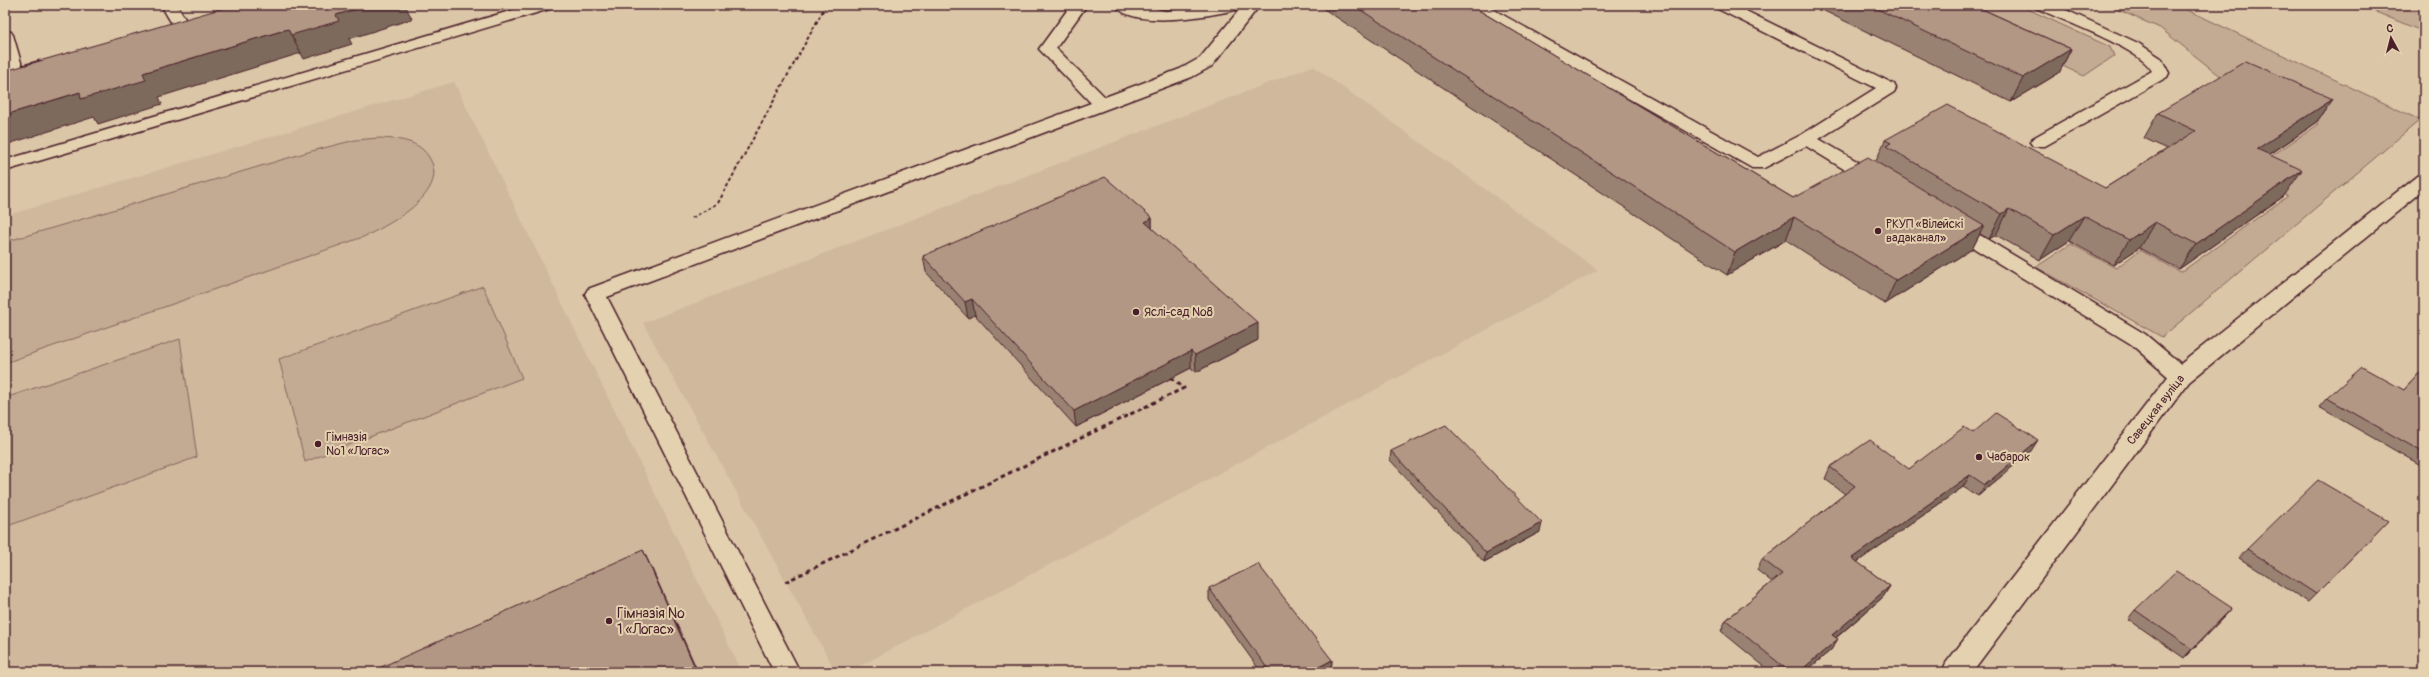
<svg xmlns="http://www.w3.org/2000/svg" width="2429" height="677" font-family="Pangolin,sans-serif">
<rect width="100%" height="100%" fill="#dbc6a7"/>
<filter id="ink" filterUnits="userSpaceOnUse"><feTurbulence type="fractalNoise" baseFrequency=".025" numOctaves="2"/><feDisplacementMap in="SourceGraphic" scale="8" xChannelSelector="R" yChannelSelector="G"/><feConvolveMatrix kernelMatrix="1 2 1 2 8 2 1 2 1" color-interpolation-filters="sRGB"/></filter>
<g filter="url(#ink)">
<!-- built -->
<g fill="#cfb89c">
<polygon points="1313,66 1598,270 849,672 836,672 643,323"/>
<polygon points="454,82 742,672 5,672 5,216"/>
</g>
<!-- green -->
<g fill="#c3aa92" stroke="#86645e">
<polygon points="1932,5 2019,5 2110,47 2114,56 2084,76"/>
<polygon points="2107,5 2177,5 2420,120 2162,337 2036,267 2071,244 2116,268 2140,250 2181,272 2288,196 2244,174 2319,124 2228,82 2160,28"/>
<polygon points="2359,5 2424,5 2424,32"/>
<path d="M379 138C399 139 420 140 430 159 450 193 388 226 363 237L5 363V242L308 152 355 140Z"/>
<polygon points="483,286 522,378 305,462 279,359"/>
<polygon points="180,339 197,457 5,527 5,398"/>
</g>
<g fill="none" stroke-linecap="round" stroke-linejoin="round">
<defs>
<g id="service">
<polygon points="161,5 177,5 189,26 187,29 175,29"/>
<polygon points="530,5 555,5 553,8 5,171 5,160"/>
<path d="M1071 5H1087L1056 48 1105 97 1180 69 1200 58 1240 9C1214 15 1133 31 1115 5H1136L1166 11 1213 5H1260L1212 66 1192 77 607 297 800 672H774L585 294 588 289 1091 103 1039 49Z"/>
<polygon points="1466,5 1485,5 1758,157 1801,135 1876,88 1716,8 1714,5 1734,5 1894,84 1896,88 1894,92 1819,139 1884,177 1886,181 1884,185 1870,185 1806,146 1764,168 1752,168 1468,8"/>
<path d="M2034 5H2055L2138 43 2161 58 2169 73 2167 77 2045 146H2033L2030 142 2033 138 2152 71C2141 49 2062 20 2036 8Z"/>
<polygon points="5,30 11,32 13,35 22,66 40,61 46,62 48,66 46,70 16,78 10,77 5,64"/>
<polygon points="1951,220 1958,222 2145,334 2189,371 2192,376 2189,381 2181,384 2173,381 2131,344 1944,230 1941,226 1944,222"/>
</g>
<polygon id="tertiary" points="2424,174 2424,190 2189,382 1972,672 1942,672 1946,663 2173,370 2417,176"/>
</defs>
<!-- service casing -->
<use href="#service" stroke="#4a1f2b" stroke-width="3"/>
<!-- tertiary casing -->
<use href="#tertiary" stroke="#4a1f2b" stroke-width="3"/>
<!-- path-far1 -->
<polyline stroke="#4a1f2b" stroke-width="2" stroke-dasharray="3.5 2.5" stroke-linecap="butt" points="692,218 718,203 826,5"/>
<!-- path -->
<polyline stroke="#4a1f2b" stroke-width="3" stroke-dasharray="4.5 3.5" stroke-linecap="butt" points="785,582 1184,388 1170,377"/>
<!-- service -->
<use href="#service" fill="#e4d1af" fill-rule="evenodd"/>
<!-- tertiary -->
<use href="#tertiary" fill="#e4d1af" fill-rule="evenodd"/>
</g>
<!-- wall -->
<g fill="#998272" stroke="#4a1f2b">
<polygon points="1318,5 1470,5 1793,198 1876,161 1885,140 2105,188 2167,149 2144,138 2158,113 2333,99 2316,123 2269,155 2284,196 2179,269 2139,248 2113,265 2069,241 2040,260 1996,235 1989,239 1980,234 1972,249 1885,304 1786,240 1727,275"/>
<polygon points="1812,5 1973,5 2071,49 2059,73 2011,102"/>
<polygon points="1152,218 1152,228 1258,340 1196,372 1191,368 1076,427 975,315 968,318 926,272 923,256"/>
<polygon points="2424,368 2424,467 2319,407 2327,398 2404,390"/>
<polygon points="1973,433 2031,451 1978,496 1963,487 1857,562 1890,586 1883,597 1836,638 1831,650 1805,672 1771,672 1721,631 1726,620 1772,582 1757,570 1762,559 1845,494 1825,479 1830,467 1909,469"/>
<polygon points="1391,451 1540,532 1484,562 1390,460"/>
<polygon points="2388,521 2308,602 2239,558 2247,549"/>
<polygon points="1209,588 1332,660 1331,672 1261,672 1209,600"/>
<polygon points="2232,608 2184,658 2128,619 2135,610"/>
</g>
<!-- shaded-wall -->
<g fill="#7d6a5c" stroke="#4a1f2b">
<polygon points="370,5 405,5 412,19 349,39 352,44 304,59 291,35 336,15"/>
<polygon points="288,29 301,53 159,97 162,104 98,124 94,117 5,145 5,115"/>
<polygon points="2071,49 2059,73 2011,102 2023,78"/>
<polygon points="2333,99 2316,123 2240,174 2257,149"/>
<polygon points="2302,170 2284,196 2179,269 2196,244"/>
<polygon points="2009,209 1996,235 1989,239 2002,214"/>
<polygon points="2084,216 2069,241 2040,260 2054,235"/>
<polygon points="1794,217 1786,240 1727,275 1735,252"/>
<polygon points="1152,218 1152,234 1145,222"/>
<polygon points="2155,222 2139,248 2113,265 2129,240"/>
<polygon points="1984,226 1972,249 1885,304 1896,280"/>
<polygon points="972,299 975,315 968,318 965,302"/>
<polygon points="1258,323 1258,340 1196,372 1195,355"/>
<polygon points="1191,351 1191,368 1076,427 1074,411"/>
<polygon points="2038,440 2031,451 1978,496 1985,485"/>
<polygon points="1970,475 1963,487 1846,570 1852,558"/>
<polygon points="1542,523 1540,532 1484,562 1486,553"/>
<polygon points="643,550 653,571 698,672 697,672"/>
<polygon points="1890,586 1883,597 1826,646 1832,635"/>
<polygon points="2232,608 2224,617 2184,658 2192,649"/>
<polygon points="1838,639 1831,650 1805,672 1799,672"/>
<polygon points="1332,660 1331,672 1319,672 1319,667"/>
</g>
<!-- building -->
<g fill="#b29784" stroke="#4a1f2b">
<polygon points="234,5 370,5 336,15 339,21 291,35 288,29 143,73 146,80 81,99 80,92 5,115 5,71"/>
<polygon points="1353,5 1470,5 1793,198 1868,157 1984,226 1896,280 1794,217 1735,252"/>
<polygon points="1869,5 1973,5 2071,49 2023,78"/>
<polygon points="2246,61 2333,99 2257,149 2302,170 2196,244 2155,222 2129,240 2084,216 2054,235 2009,209 2002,214 1886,146 1891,143 1885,140 1948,105 2105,188 2196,131 2158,113"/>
<polygon points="1105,177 1152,218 1145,222 1258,323 1195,355 1191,351 1074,411 972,299 965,302 923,256"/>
<polygon points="2362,367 2404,390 2424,368 2424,453 2327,398"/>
<polygon points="1996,413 2038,440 1985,485 1970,475 1852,558 1890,586 1832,635 1838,639 1799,672 1790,672 1726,620 1782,574 1762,559 1855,486 1830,467 1870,440 1909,469 1964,427 1973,433"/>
<polygon points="1446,425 1542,523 1486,553 1391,451"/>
<polygon points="2318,480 2388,521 2316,594 2247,549"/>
<polygon points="643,550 697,672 370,672"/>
<polygon points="1258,564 1332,660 1319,667 1323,672 1270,672 1209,588"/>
<polygon points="2176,571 2232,608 2192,649 2135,610"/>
</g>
</g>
<!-- markers -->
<g fill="#4a1f2b" stroke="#e4d1af" stroke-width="1.5">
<circle cx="1878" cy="231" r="4"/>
<circle cx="1136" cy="312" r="4"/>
<circle cx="318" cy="444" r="4"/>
<circle cx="1979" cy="457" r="4"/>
<circle cx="609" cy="621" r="4"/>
</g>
<g text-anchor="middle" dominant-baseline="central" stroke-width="4" stroke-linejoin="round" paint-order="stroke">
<!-- poi labels -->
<g font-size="12" fill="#4a1f2b" stroke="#e4d1af" text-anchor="start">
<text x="1886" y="224">РКУП «Вілейскі<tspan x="1886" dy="14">вадаканал»</tspan></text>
<text x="1144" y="312">Яслі-сад №8</text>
<text x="326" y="437">Гімназія<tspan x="326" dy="14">№1 «Логас»</tspan></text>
<text x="1987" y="457">Чабарок</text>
</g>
<!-- street labels -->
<g font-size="12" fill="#4a1f2b" stroke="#e4d1af">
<text transform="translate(2156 410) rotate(-52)">Савецкая вуліца</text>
</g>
<!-- near-poi labels -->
<g font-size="14" fill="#4a1f2b" stroke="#e4d1af" text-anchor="start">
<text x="617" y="613">Гімназія №<tspan x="617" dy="16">1 «Логас»</tspan></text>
</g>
</g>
<!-- margin -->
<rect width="2429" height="677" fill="none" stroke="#e4d1af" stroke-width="20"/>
<rect x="10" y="10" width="2409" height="657" fill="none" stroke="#4a1f2b" stroke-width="1.5" filter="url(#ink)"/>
<!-- north arrow -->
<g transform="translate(2391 38) rotate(353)" stroke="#e4d1af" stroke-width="3" paint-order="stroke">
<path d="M0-3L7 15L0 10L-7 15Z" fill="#4a1f2b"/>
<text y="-6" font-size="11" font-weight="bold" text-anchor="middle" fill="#4a1f2b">С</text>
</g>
</svg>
